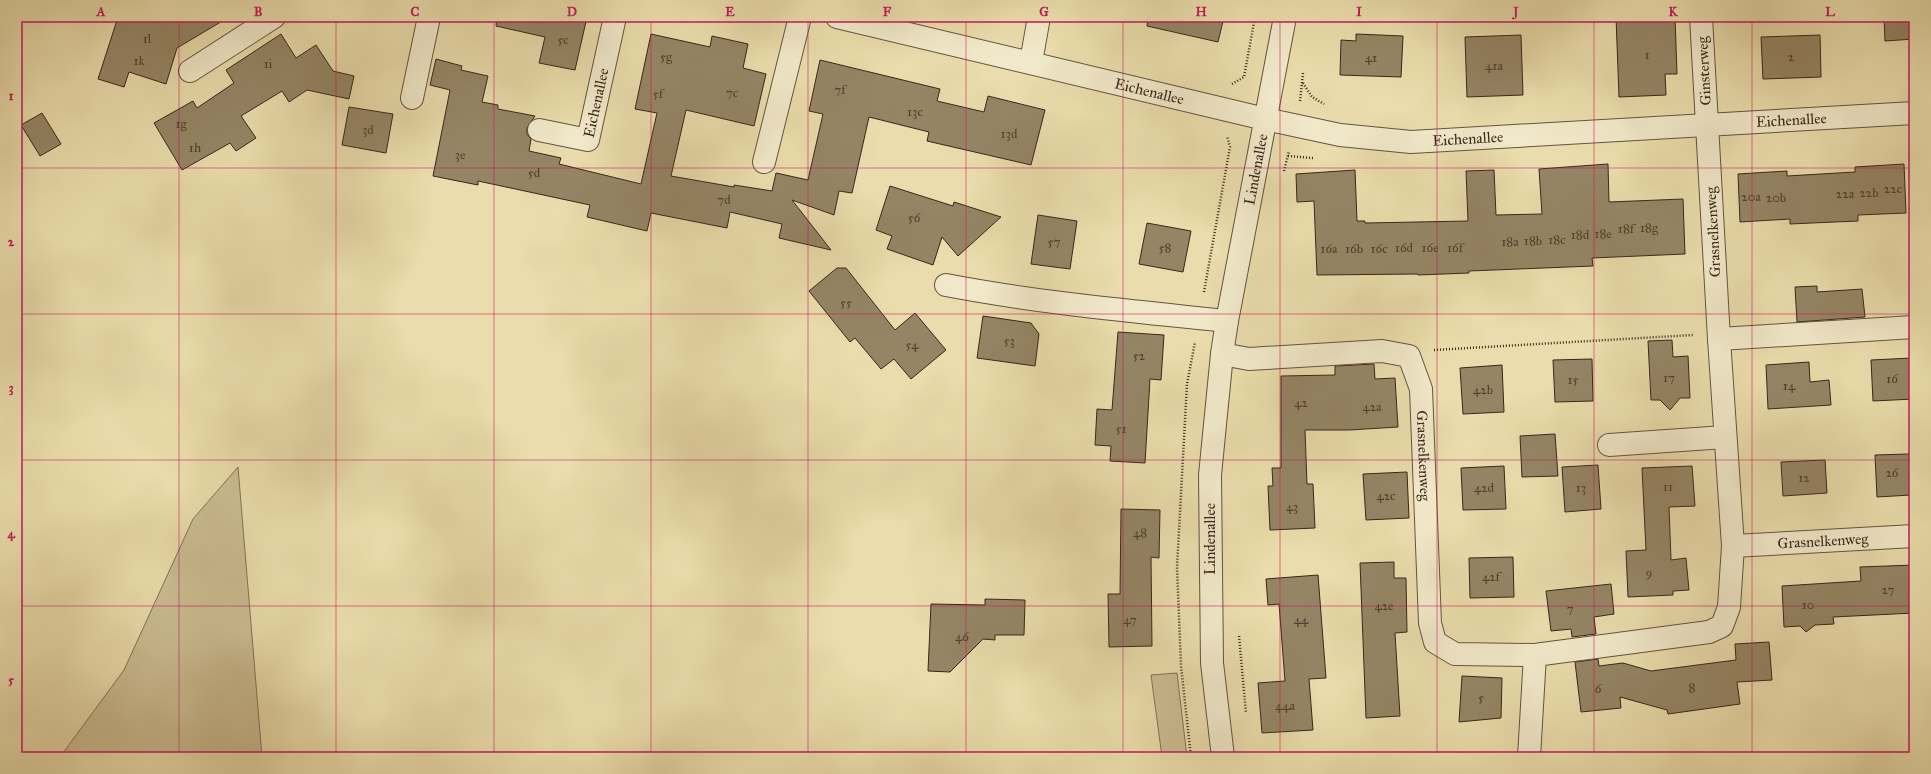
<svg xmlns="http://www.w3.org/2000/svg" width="1931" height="774" font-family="'IM FELL Great Primer',serif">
<rect width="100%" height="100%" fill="#eadcac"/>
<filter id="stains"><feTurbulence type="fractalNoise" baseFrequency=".005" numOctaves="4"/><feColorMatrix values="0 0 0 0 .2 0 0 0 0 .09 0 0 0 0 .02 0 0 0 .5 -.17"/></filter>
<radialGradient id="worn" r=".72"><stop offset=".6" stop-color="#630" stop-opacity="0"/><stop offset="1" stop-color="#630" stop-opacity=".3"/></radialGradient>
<!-- green -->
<g fill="#ccbd93" stroke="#827256">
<polygon points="238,467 262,757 60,757 124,670 193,519"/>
<polygon points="1177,673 1187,757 1162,757 1151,675"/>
</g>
<!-- building -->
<g fill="#958565" stroke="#392619">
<polygon points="118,17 229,17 177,48 166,84 129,72 124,87 98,79"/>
<polygon points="497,17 587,17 575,70 539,63 545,37 496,26"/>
<polygon points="1148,17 1224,17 1218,42 1147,26"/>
<polygon points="1616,17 1675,17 1677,74 1665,74 1666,95 1619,97"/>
<polygon points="1884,17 1914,17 1914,39 1885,41"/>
<polygon points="281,34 296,58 316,45 333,71 354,76 349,99 307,90 289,102 282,91 241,116 256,138 236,151 230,143 182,170 154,123 193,101 197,108 234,83 226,70"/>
<polygon points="651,34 710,47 712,36 748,44 743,68 766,74 754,126 686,110 671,176 734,187 734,185 772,191 776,173 808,180 823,114 809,111 820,60 940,89 937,101 984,112 988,96 1045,110 1031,165 927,141 929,132 869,117 852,193 839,191 834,215 792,200 831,250 779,238 782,224 730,212 727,228 651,213 647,231 587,217 590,205 478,181 478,185 433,176 450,90 430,85 436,59 462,66 461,70 488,76 482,102 498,105 498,109 535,116 527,128 527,134 531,139 529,151 561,158 559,164 641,184 657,113 635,109"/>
<polygon points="1356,34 1403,36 1401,77 1340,75 1341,40 1356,41"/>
<polygon points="1521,35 1523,95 1467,97 1465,37"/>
<polygon points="1820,35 1821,77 1763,79 1761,37"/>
<polygon points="349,107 393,114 386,153 342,145"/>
<polygon points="42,113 61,144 40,156 21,125"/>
<polygon points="1608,164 1609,202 1683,199 1685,254 1592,258 1593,266 1469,271 1469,273 1418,275 1418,274 1317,275 1314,201 1297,202 1296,174 1355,170 1357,221 1365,221 1365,223 1468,221 1466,171 1494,170 1496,215 1542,214 1539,169"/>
<polygon points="1904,164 1906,213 1858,215 1858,221 1812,223 1790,224 1790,219 1740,222 1738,174 1787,171 1787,176 1855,172 1855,167"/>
<polygon points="890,186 953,206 954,202 1001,217 958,256 942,237 933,265 887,249 892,236 876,230"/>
<polygon points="1038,215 1077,221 1070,269 1031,264"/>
<polygon points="1147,223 1191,231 1183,272 1139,264"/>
<polygon points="837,268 846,268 895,330 915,313 946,350 911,379 894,359 881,369 855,338 850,342 809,291"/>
<polygon points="1817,286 1817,292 1862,289 1865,317 1797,322 1795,287"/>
<polygon points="983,316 1031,323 1039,334 1035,366 977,358"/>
<polygon points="1118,332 1164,335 1161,380 1150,379 1145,463 1110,461 1111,446 1095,445 1097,409 1112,410"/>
<polygon points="1672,340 1673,357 1688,356 1690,398 1680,398 1670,410 1660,400 1651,400 1648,341"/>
<polygon points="1912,358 1914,399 1873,401 1871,360"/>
<polygon points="1592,359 1593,401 1555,402 1553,360"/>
<polygon points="1809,362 1810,382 1829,380 1831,405 1768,409 1766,365"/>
<polygon points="1374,364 1375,379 1395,378 1398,427 1349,430 1305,430 1307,484 1313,484 1315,528 1270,530 1268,486 1273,486 1272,468 1281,468 1281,376 1335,375 1335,366"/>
<polygon points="1502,365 1504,412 1463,414 1460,368"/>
<polygon points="1555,434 1558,476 1522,477 1520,436"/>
<polygon points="1909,454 1911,495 1877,497 1875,455"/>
<polygon points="1825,460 1827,493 1783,496 1781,462"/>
<polygon points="1598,465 1601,509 1565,512 1562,467"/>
<polygon points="1504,466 1506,509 1463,510 1461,468"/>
<polygon points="1692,466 1695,506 1669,507 1671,560 1686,558 1689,590 1673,591 1673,595 1628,597 1626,551 1646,550 1642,468"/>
<polygon points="1407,472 1409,518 1366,520 1363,474"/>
<polygon points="1121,509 1160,510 1159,558 1151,557 1152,646 1109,647 1108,594 1120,594"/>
<polygon points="1513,557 1514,597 1470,598 1469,558"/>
<polygon points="1394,562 1394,578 1406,578 1407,632 1395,633 1400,716 1366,718 1360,563"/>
<polygon points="1914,565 1914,613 1833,617 1834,624 1815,625 1806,632 1800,626 1784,627 1782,586 1861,581 1860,567"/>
<polygon points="1318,575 1326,678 1309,679 1313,730 1262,733 1258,683 1285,681 1279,604 1268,605 1266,579"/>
<polygon points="1611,584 1614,614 1594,617 1596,634 1572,637 1571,629 1551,631 1546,591"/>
<polygon points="985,599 1025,600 1024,635 995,635 995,640 983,639 950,672 928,671 931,604 985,605"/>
<polygon points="1769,642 1772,680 1737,682 1740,704 1668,714 1667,710 1620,697 1621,708 1581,712 1575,662 1598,659 1599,666 1623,663 1651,671 1736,660 1735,644"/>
<polygon points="1462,676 1502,678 1501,718 1459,722"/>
</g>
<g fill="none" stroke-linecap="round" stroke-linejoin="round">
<defs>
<g id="minor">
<path id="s1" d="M837 17 1265 119 1340 135 1411 142 1914 113"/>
<polyline points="1031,62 1039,17"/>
<polyline points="190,71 274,17"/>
<polyline points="412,98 429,17"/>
<path id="s2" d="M539 130 588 140 615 17"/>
<polyline points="764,162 800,17"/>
<path d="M946 285C1040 303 1131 311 1227 321"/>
<polyline points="1719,339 1914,327"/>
<path id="s3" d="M1222 354 1249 359 1382 351 1409 356 1421 389 1430 623 1435 642 1455 654 1535 655 1709 632 1722 626 1729 607 1733 546 1719 339 1701 17"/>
<polyline points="1609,445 1725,437"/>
<path id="s4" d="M1733 546 1914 536"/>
<path id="s5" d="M1223 757 1212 663 1210 475 1222 354 1227 321 1285 17"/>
<polyline points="1529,757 1535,655"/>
</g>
</defs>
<!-- minor casing -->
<use href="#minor" stroke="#65543e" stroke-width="24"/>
<!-- path -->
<g stroke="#392619" stroke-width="2.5" stroke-dasharray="1 2" stroke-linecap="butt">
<polyline points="1303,83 1312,97 1324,104"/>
<polyline points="1232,84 1244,77 1255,17"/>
<polyline points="1300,101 1303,73"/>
<polyline points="1288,156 1313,158"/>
<polyline points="1284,171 1289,151"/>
<polyline points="1204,292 1230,147 1227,136"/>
<polyline points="1434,350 1693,335"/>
<polyline points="1239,636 1246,713"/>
<polyline points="1191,757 1181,666 1177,567 1187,384 1195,342"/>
</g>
<!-- minor -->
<use href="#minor" stroke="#f1e8c9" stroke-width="22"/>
</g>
<!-- grid -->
<path fill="none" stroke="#c2185b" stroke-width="1" stroke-opacity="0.55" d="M179 17V757M336 17V757M494 17V757M651 17V757M808 17V757M966 17V757M1123 17V757M1280 17V757M1437 17V757M1594 17V757M1752 17V757M17 168H1914M17 314H1914M17 460H1914M17 606H1914"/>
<g text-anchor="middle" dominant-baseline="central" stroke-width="3" stroke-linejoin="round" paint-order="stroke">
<!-- number labels -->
<g font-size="13" fill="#503e2c">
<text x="147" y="39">1l</text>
<text x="563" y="40">5c</text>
<text x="1647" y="55">1</text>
<text x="666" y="57">5g</text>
<text x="1791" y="57">2</text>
<text x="1371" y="58">41</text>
<text x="139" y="61">1k</text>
<text x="268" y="64">1i</text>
<text x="1494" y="66">41a</text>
<text x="840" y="90">7f</text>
<text x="732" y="93">7c</text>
<text x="658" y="94">5f</text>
<text x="915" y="112">13c</text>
<text x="181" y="124">1g</text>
<text x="368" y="130">3d</text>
<text x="1009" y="134">13d</text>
<text x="195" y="148">1h</text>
<text x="460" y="155">3e</text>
<text x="534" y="173">5d</text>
<text x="1893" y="189">22c</text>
<text x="1869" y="193">22b</text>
<text x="1845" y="194">22a</text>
<text x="1751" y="197">20a</text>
<text x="1776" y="198">20b</text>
<text x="724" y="200">7d</text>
<text x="914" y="218">56</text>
<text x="1649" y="228">18g</text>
<text x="1626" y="229">18f</text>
<text x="1603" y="234">18e</text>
<text x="1580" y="235">18d</text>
<text x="1557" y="240">18c</text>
<text x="1533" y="241">18b</text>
<text x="1054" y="242">57</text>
<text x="1510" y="242">18a</text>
<text x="1165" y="248">58</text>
<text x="1404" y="248">16d</text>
<text x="1430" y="248">16e</text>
<text x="1455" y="248">16f</text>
<text x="1329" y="249">16a</text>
<text x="1354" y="249">16b</text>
<text x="1379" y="249">16c</text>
<text x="846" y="303">55</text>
<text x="1009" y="341">53</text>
<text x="912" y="345">54</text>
<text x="1139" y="356">52</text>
<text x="1669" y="378">17</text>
<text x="1892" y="379">16</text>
<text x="1573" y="380">15</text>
<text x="1789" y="386">14</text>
<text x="1483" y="390">42b</text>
<text x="1301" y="403">42</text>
<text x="1372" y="407">42a</text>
<text x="1121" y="429">51</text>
<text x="1892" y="473">26</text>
<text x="1804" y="478">12</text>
<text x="1668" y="487">11</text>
<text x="1484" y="488">42d</text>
<text x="1581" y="488">13</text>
<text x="1386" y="496">42c</text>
<text x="1292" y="507">43</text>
<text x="1140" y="533">48</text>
<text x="1649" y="573">9</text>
<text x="1491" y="577">42f</text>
<text x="1888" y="590">27</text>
<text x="1808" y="605">10</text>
<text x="1384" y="606">42e</text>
<text x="1570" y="609">7</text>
<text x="1130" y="620">47</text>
<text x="1301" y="620">44</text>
<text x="962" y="637">46</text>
<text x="1692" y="688">8</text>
<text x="1598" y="689">6</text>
<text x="1481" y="698">5</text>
<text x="1285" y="706">44a</text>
</g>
<!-- street labels -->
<g font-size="15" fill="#392619" stroke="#f1e8c9">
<text transform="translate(1704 71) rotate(-93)">Ginsterweg</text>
<text stroke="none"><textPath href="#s1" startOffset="321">Eichenallee</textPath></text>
<text stroke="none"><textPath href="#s2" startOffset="88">Eichenallee</textPath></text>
<text stroke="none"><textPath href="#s1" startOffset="969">Eichenallee</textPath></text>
<text stroke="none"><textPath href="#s1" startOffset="645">Eichenallee</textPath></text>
<text stroke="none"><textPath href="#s5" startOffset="592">Lindenallee</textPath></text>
<text transform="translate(1713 232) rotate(-93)">Grasnelkenweg</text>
<text stroke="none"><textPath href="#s3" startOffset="290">Grasnelkenweg</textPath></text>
<text transform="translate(1210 539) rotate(-90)">Lindenallee</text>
<text stroke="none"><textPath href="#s4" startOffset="90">Grasnelkenweg</textPath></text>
</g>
</g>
<!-- margin -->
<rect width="1931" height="774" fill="none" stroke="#eadcac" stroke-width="44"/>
<rect x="22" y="22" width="1887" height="730" fill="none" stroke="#c2185b" stroke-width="1.5"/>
<g font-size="13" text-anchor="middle" font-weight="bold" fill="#c2185b">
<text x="101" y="16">A</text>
<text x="258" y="16">B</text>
<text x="415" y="16">C</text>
<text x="572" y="16">D</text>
<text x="730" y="16">E</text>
<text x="887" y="16">F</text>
<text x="1044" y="16">G</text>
<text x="1201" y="16">H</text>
<text x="1359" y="16">I</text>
<text x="1516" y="16">J</text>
<text x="1673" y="16">K</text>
<text x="1830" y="16">L</text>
<text x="11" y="100">1</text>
<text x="11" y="246">2</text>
<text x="11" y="392">3</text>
<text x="11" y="538">4</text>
<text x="11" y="684">5</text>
</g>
<rect width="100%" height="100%" filter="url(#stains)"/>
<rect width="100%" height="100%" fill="url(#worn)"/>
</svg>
